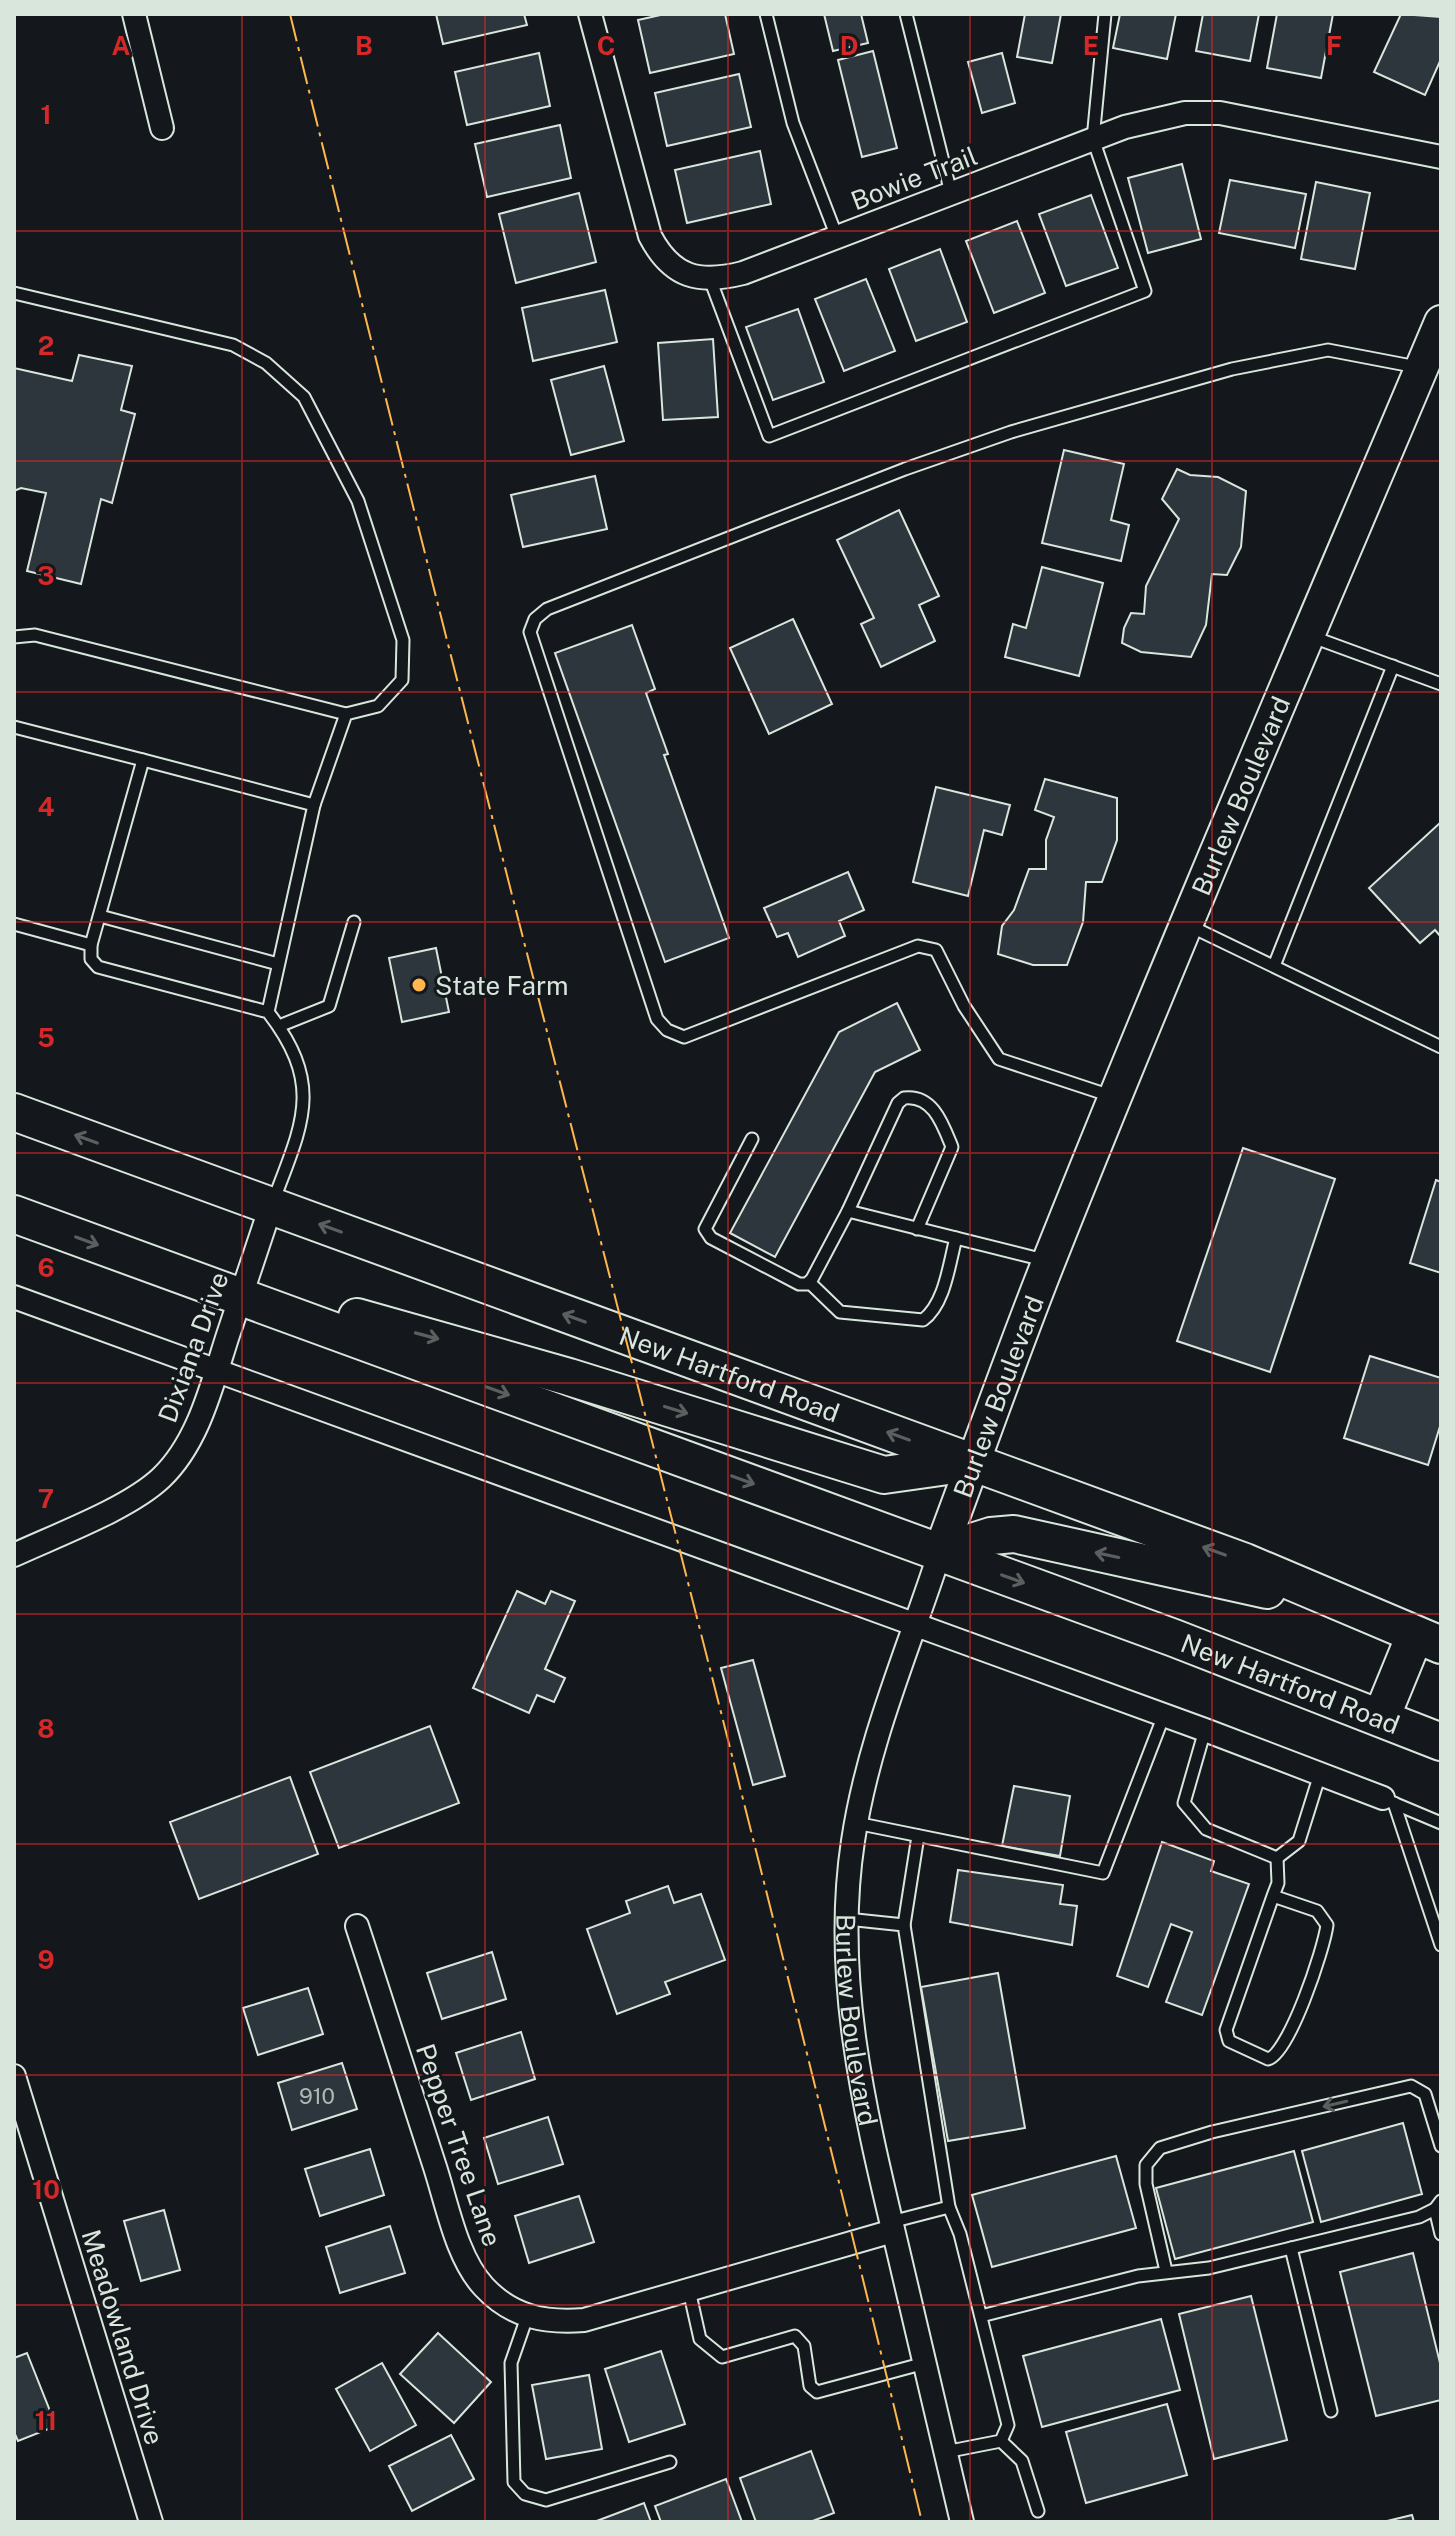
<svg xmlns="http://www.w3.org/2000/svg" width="1455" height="2536" font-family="'Public Sans',sans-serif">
<rect width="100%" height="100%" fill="#14181c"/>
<!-- building -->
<g fill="#2c363c" stroke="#d8e6dc" stroke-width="2">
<polygon points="436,14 524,14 527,25 443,44"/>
<polygon points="665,14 725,14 734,54 650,73 638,20"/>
<polygon points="824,14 861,14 868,43 833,51"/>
<polygon points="1025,14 1061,14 1052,63 1017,57"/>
<polygon points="1120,14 1176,14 1167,59 1113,48"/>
<polygon points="1203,14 1259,14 1250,61 1196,51"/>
<polygon points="1277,14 1333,14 1321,78 1267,68"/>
<polygon points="1401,14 1441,17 1441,59 1425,95 1374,72"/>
<polygon points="873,51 897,148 862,157 838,60"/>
<polygon points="539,53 550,106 467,125 455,72"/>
<polygon points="1002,53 1015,103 982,113 968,62"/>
<polygon points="739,74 751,127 667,146 655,93"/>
<polygon points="560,125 571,178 487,197 475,144"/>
<polygon points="760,151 771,204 687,223 675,170"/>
<polygon points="1182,164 1201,239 1148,253 1128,178"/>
<polygon points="1230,180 1306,194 1295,248 1219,233"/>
<polygon points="1316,182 1370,193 1355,269 1301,259"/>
<polygon points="579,193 596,262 516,283 499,214"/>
<polygon points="1091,195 1118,268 1066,286 1039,214"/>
<polygon points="1017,221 1045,293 994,313 966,241"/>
<polygon points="940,249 967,322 916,341 889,269"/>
<polygon points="866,279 895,351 844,371 815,299"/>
<polygon points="605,290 617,342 533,361 522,308"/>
<polygon points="798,309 824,382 773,400 746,327"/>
<polygon points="713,339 718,417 663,420 658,343"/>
<polygon points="79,355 132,366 121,410 135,414 112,503 101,499 81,584 27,571 46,493 21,488 14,491 14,368 72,381"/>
<polygon points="604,366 624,441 571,455 551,380"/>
<polygon points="1064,450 1124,464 1111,520 1129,525 1121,561 1042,543"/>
<polygon points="1177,469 1190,475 1218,477 1246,491 1241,547 1227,575 1212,574 1206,625 1191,657 1141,652 1122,643 1124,628 1131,613 1144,614 1146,586 1179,519 1162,499"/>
<polygon points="595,476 607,529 523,547 511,495"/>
<polygon points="899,510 939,596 919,605 935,641 881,667 861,624 874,618 837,540"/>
<polygon points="1042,567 1103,583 1079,676 1005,657 1013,624 1026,628"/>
<polygon points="793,619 832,704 769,734 730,648"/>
<polygon points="632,625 655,689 646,693 668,754 664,755 729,938 665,962 555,653"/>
<polygon points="1045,779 1117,798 1117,840 1102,882 1086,882 1083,922 1067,965 1033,965 998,954 1002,926 1014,910 1029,869 1046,869 1046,840 1054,817 1035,810"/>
<polygon points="936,787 1010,805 1002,835 984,830 968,896 913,882"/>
<polygon points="1441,822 1441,937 1435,930 1420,943 1369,888"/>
<polygon points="848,872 864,910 839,921 845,936 798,957 788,933 777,937 764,908"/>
<polygon points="436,948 449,1012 402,1022 389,958"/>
<polygon points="897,1003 920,1050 875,1072 775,1257 730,1233 839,1032"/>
<polygon points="1243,1148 1335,1179 1270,1372 1177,1341"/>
<polygon points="1436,1180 1441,1182 1441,1273 1410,1263"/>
<polygon points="1370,1356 1441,1378 1441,1423 1428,1465 1344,1438"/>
<polygon points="517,1591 545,1604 551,1591 575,1601 545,1669 565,1678 554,1702 537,1695 529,1713 473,1688"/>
<polygon points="753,1660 785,1776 753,1785 721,1668"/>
<polygon points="430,1726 459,1803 339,1848 310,1772"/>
<polygon points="290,1777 318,1854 199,1899 170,1822"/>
<polygon points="1014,1786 1070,1796 1060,1856 1002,1846"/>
<polygon points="1162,1842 1214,1861 1211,1871 1249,1884 1202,2015 1166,2002 1192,1932 1171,1924 1148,1987 1117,1976"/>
<polygon points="958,1870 1063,1885 1060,1904 1077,1906 1072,1945 950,1922"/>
<polygon points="668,1886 674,1903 701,1894 725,1960 665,1982 670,1994 617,2014 587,1929 630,1913 626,1901"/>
<polygon points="492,1952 506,1999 442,2019 427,1973"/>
<polygon points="998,1973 1025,2128 948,2141 921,1987"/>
<polygon points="308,1988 323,2034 258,2055 243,2008"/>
<polygon points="521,2032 535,2079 471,2100 456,2053"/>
<polygon points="342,2063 357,2109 292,2130 278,2083"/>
<polygon points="548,2117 563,2164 498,2184 484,2138"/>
<polygon points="1403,2123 1422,2194 1321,2222 1302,2151"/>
<polygon points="370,2149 384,2195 320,2216 305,2169"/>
<polygon points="1294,2151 1313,2222 1175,2259 1156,2188"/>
<polygon points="1116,2156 1136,2228 992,2267 972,2195"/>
<polygon points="579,2196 594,2242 529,2263 515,2216"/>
<polygon points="164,2210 180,2270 141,2281 124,2221"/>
<polygon points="390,2226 405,2273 340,2293 326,2247"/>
<polygon points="1413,2253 1441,2367 1441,2400 1376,2416 1340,2272"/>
<polygon points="1251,2296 1287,2440 1214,2459 1179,2314"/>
<polygon points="1161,2319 1180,2390 1042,2427 1023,2356"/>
<polygon points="438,2333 491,2382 454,2423 400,2374"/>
<polygon points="661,2351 685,2424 629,2442 605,2369"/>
<polygon points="27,2353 56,2426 18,2441 14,2432 14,2358"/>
<polygon points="382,2363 416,2425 370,2451 336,2389"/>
<polygon points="589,2375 602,2449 546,2459 532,2385"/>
<polygon points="1167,2404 1187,2475 1086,2503 1066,2432"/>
<polygon points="451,2435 474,2479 412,2511 389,2466"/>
<polygon points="811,2451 834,2513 810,2522 756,2522 740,2478"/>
<polygon points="726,2479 742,2522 661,2522 655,2506"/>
<polygon points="644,2503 651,2522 594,2522"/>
<polygon points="1412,2515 1414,2522 1383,2522"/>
</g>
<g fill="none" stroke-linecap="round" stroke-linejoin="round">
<defs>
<g id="lane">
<polyline points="766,14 793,123 837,237"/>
<polyline points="906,14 951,193"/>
<polyline points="710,279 769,436 1145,291 1093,139 1105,14"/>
<polyline points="14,293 233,345 266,363 304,397 358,501 403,640 402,680 378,706 346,714 314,805"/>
<polyline points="1310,636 1441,684"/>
<polyline points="14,637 35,635 346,714"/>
<polyline points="14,727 143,760"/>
<polyline points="100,916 278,964"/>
<polyline points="14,924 91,945"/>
<polyline points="1190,926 1441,1047"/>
<polyline points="1274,966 1393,666"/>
<path d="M268 1012 314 805 143 760 91 945V959L98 967 268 1012C325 1086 302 1124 273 1202"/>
<polyline points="279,1026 329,1006 354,922"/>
<polyline points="1111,1096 999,1059 964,1006 936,950 918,946 684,1037 667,1030 657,1019 530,632 535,619 547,609 905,469 1011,432 1232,369 1328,350 1417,367"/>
<polyline points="752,1139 705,1229 711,1238 799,1284 807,1284 812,1279 848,1211 1044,1260"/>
<path d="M848 1211 898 1103 904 1098C933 1094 943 1125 952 1147L917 1229"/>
<path d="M809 1282 840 1312 923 1320C945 1304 949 1264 956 1238"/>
<polyline points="1205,1730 1184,1803 1206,1829 1277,1858 1299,1841 1320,1774"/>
<polyline points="1391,1802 1441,1823"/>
<polyline points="1394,1803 1441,1945"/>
<polyline points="856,1823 1103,1873 1164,1715"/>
<path d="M1273 1896 1317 1911 1327 1925C1324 1949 1289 2054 1268 2059L1229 2041 1226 2030 1273 1896 1278 1883 1277 1858"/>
<polyline points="847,1919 904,1925 949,2207"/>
<polyline points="904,1925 918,1836"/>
<polyline points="1435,2209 1441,2234"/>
<polyline points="891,2222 949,2207 960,2234 1008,2425 1001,2441 945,2452"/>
<polyline points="1291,2248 1331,2411"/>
<polyline points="1166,2271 1146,2184 1146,2165 1160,2148 1212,2132 1411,2086 1425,2094 1441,2146"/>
<polyline points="689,2290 700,2339 722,2357 795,2336 804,2346 810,2386 817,2392 925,2363"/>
<polyline points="981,2316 1138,2276 1209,2268 1419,2217 1435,2209 1441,2201"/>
<polyline points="527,2317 511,2363 514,2482 525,2494 546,2500 670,2462"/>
<polyline points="1001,2441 1022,2461 1038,2511"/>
</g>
<g id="street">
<polyline points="134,14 162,128"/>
<path d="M590 14 650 236C672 278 699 284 743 273L1125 127 1185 113H1220L1441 157"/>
<polyline points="14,1297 1205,1730 1383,1798"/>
<path id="s1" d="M940 1552C909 1648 868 1740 853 1841 832 1979 865 2112 897 2246 919 2338 940 2430 962 2522"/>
<path d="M14 1555C57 1535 128 1509 161 1478 199 1442 212 1384 228 1335 242 1292 257 1249 271 1206"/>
<path d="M357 1926C383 2005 408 2084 434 2164 447 2203 456 2257 484 2287 512 2317 544 2323 584 2320L893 2231"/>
<polyline points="14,2076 151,2522"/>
</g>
<g id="secondary">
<path id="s2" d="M940 1552C977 1454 1011 1356 1050 1258 1175 944 1309 634 1441 322"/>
</g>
<g id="primary">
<path id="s3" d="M14 1112 1245 1562 1441 1645"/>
<path id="s4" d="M14 1214 1174 1638 1441 1742"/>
<polyline points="357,1317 569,1377 884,1475 969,1463"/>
<polyline points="940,1552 991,1536 1014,1534 1267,1590"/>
<polyline points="1381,1718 1415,1635"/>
</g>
</defs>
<!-- lane casing -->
<use href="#lane" stroke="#d8e6dc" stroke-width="15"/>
<!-- street casing -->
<use href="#street" stroke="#d8e6dc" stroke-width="26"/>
<!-- secondary casing -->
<use href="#secondary" stroke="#d8e6dc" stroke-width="36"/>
<!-- primary casing -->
<use href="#primary" stroke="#d8e6dc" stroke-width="40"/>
<!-- lane -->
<use href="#lane" stroke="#14181c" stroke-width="11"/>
<!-- street -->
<use href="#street" stroke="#14181c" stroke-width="22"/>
<!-- secondary -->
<use href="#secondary" stroke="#14181c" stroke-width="32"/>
<!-- primary -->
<use href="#primary" stroke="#14181c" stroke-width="36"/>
<!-- power -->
<path stroke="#ffb74d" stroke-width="2" stroke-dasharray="28 6 4 6" stroke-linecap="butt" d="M290 14C496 851 720 1684 922 2522"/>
</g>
<!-- one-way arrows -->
<defs><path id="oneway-shaft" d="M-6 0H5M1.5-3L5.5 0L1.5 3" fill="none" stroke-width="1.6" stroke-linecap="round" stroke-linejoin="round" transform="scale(2)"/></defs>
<g stroke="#59605f">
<use href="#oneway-shaft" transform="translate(86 1139) rotate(-160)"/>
<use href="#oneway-shaft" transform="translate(330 1228) rotate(-160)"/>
<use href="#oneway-shaft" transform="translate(87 1241) rotate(20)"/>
<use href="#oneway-shaft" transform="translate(574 1318) rotate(-160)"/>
<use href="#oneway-shaft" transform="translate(427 1336) rotate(15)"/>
<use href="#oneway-shaft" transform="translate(498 1391) rotate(20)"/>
<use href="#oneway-shaft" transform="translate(676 1410) rotate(17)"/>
<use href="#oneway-shaft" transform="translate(898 1436) rotate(-160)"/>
<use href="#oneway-shaft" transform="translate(743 1480) rotate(20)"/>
<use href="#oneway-shaft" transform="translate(1214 1551) rotate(-160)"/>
<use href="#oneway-shaft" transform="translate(1107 1555) rotate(-168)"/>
<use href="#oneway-shaft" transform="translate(1013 1579) rotate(20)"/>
<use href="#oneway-shaft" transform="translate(1335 2104) rotate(167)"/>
</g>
<!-- grid -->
<path fill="none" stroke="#d62828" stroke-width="2" stroke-opacity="0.55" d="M242 14V2522M485 14V2522M728 14V2522M970 14V2522M1212 14V2522M14 231H1441M14 461H1441M14 692H1441M14 922H1441M14 1153H1441M14 1383H1441M14 1614H1441M14 1844H1441M14 2075H1441M14 2305H1441"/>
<!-- markers -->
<circle fill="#ffb74d" stroke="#14181c" stroke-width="3" cx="419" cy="985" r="8"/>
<g text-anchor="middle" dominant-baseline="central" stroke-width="6" stroke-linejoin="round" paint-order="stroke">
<!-- number labels -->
<g font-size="22" fill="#adbab4">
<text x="317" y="2096">910</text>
</g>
<!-- street labels -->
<g font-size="26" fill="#d8e6dc" stroke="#14181c">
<text transform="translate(914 178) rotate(-21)">Bowie Trail</text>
<text stroke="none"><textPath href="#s2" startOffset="814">Burlew Boulevard</textPath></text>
<text transform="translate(193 1347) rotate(-70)">Dixiana Drive</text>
<text stroke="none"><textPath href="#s3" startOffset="762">New Hartford Road</textPath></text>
<text stroke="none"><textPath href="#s2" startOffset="166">Burlew Boulevard</textPath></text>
<text stroke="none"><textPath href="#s4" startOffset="1360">New Hartford Road</textPath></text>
<text stroke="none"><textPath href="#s1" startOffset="482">Burlew Boulevard</textPath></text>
<text transform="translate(459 2145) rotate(71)">Pepper Tree Lane</text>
<text transform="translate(123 2337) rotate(73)">Meadowland Drive</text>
</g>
<!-- poi labels -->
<g font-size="26" fill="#d8e6dc" stroke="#14181c" text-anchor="start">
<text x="435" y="985">State Farm</text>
</g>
</g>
<g font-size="26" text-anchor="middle" font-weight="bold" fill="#d62828" stroke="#14181c" stroke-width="6" stroke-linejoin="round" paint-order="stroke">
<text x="121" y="55">A</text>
<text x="364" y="55">B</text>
<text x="606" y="55">C</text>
<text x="849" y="55">D</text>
<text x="1091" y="55">E</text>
<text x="1334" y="55">F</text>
<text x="46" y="124">1</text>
<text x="46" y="355">2</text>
<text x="46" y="585">3</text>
<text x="46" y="816">4</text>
<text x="46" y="1047">5</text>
<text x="46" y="1277">6</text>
<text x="46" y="1508">7</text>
<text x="46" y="1738">8</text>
<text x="46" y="1969">9</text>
<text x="46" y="2199">10</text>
<text x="46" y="2430">11</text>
</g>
<!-- border -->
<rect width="1455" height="2536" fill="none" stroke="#d8e6dc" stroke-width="32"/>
</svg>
